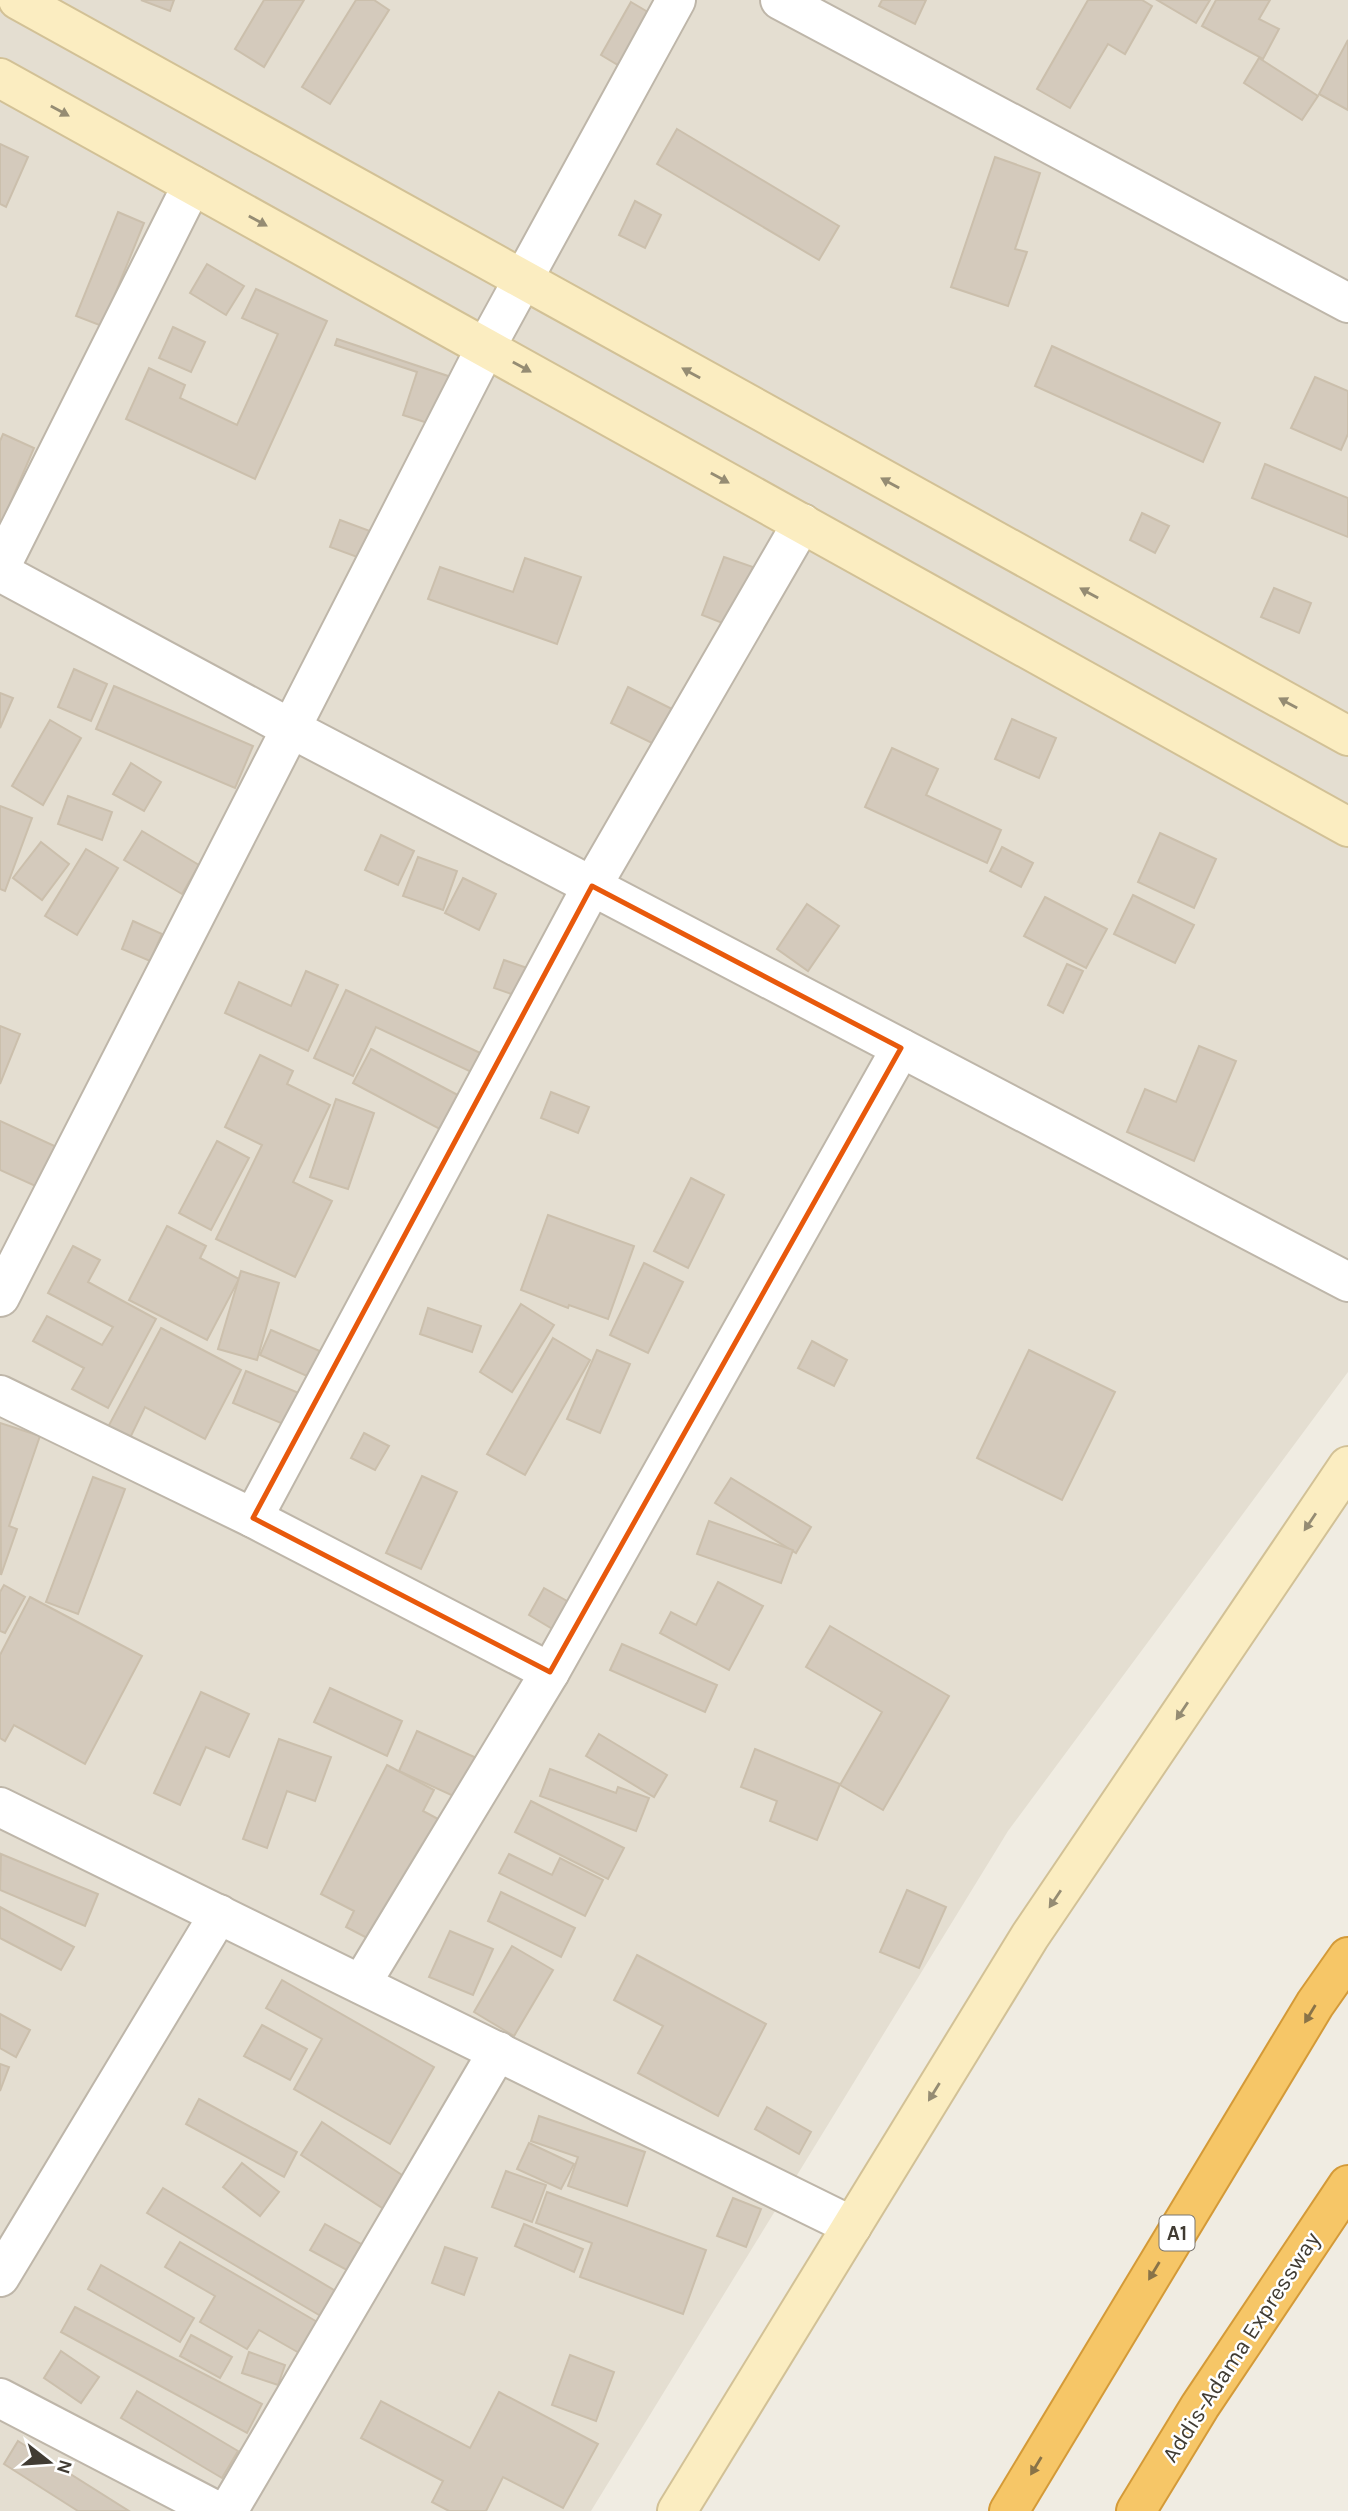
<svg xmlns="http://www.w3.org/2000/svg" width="1348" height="2511" font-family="Karla,sans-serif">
<rect width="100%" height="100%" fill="#f0ece2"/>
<!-- residential -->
<polygon fill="#e4ded1" points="0,0 1348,0 1348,1372 1008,1831 591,2511 0,2511"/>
<!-- building -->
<g fill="#d4cabc" stroke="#cbbfac" stroke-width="2">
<polygon points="141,0 174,0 170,11"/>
<polygon points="264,0 304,0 264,67 235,49"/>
<polygon points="356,0 374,0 389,10 330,104 302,87"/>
<polygon points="882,0 926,0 915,24 879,6"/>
<polygon points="1088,0 1142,0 1152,6 1125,54 1108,44 1070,108 1037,89"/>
<polygon points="1157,0 1210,0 1196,23"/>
<polygon points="1216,0 1270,0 1259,19 1279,29 1263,59 1202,26"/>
<polygon points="631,2 653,15 623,68 601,55"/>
<polygon points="1348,40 1348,110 1319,94"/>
<polygon points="1259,58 1318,96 1302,120 1244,83"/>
<polygon points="677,129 839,226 819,260 657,164"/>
<polygon points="0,144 28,157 6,207 0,204"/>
<polygon points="995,157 1040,173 1015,249 1027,252 1008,306 951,287"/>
<polygon points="635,201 661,215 645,248 619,235"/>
<polygon points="118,212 144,223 102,326 76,316"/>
<polygon points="207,264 244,286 226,315 190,293"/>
<polygon points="256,289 327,321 255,479 126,419 149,368 185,385 180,398 237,425 278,334 242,318"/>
<polygon points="173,327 205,342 191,372 159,358"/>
<polygon points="337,339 454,378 437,426 403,415 417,372 335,345"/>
<polygon points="1052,346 1220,423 1203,462 1035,386"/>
<polygon points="1315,377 1348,391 1348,434 1341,450 1291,428"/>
<polygon points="3,434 34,448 0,527 0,441"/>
<polygon points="1265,464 1348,498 1348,537 1252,498"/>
<polygon points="1142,513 1169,526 1155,553 1130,540"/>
<polygon points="340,520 378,534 368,561 330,547"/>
<polygon points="724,557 753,567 730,626 702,615"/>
<polygon points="525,558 581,577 557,644 428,599 440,567 513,592"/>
<polygon points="1274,588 1311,603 1299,633 1261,617"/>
<polygon points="74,669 107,684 91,721 58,707"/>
<polygon points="114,686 253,746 235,788 96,729"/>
<polygon points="628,687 676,711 658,746 611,723"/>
<polygon points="0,693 13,698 0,728"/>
<polygon points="1012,719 1056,738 1039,778 995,759"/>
<polygon points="50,720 81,738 43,805 12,786"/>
<polygon points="892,748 938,769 926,795 1001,830 987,863 865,807"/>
<polygon points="131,763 161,782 144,811 113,794"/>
<polygon points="68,796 112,812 102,840 58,824"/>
<polygon points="0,806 32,818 5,891 0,889"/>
<polygon points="142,831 199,865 182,894 124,860"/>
<polygon points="1160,833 1216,859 1194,908 1138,882"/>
<polygon points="381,835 414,851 398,885 365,870"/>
<polygon points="41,842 69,864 42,900 13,878"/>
<polygon points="1002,847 1033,863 1021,887 990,871"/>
<polygon points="86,849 118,868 77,935 45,916"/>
<polygon points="418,857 457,871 443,910 403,896"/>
<polygon points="463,878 496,894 479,930 445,913"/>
<polygon points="1133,895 1194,925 1175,963 1114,934"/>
<polygon points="1045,897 1107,929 1086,968 1024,936"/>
<polygon points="807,904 839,926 808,971 777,949"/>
<polygon points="133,921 162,934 150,961 122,949"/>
<polygon points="504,960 559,979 549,1007 494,988"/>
<polygon points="1067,964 1083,971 1063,1013 1048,1005"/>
<polygon points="306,971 338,985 308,1051 225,1013 239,982 291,1006"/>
<polygon points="346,990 491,1058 482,1077 376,1027 353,1076 314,1058"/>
<polygon points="0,1026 20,1034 0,1084"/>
<polygon points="1199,1046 1236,1061 1194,1161 1127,1132 1145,1089 1176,1102"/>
<polygon points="371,1049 469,1101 451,1135 353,1083"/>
<polygon points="260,1055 293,1071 287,1084 330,1105 293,1182 332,1201 295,1277 216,1239 262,1145 225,1127"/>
<polygon points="551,1092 589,1107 578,1133 541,1118"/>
<polygon points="336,1099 374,1113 348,1189 310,1177"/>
<polygon points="0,1121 61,1149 42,1189 0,1170"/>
<polygon points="217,1141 249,1158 211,1230 179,1213"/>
<polygon points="691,1178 724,1195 688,1268 654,1251"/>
<polygon points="548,1215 634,1246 608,1319 569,1305 568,1308 521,1290"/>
<polygon points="167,1226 206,1246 200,1258 239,1279 207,1340 129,1300"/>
<polygon points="73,1246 100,1260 88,1282 156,1319 108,1408 72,1389 84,1368 33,1341 47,1316 102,1345 113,1327 48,1293"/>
<polygon points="644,1263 683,1282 648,1353 610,1335"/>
<polygon points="241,1271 279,1283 257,1360 218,1349"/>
<polygon points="521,1304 554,1325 512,1392 480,1372"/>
<polygon points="428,1308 481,1326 472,1352 420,1334"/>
<polygon points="161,1328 241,1370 205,1439 145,1407 130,1438 108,1427"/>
<polygon points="271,1330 329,1355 318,1381 260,1355"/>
<polygon points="553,1338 590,1360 525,1475 487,1454"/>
<polygon points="812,1341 847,1360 834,1386 798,1368"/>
<polygon points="597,1350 630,1364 600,1433 567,1419"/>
<polygon points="1029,1350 1115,1392 1062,1500 977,1458"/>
<polygon points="246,1371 306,1396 293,1428 233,1403"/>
<polygon points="0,1423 40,1436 9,1526 17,1529 1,1575"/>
<polygon points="364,1433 389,1446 375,1470 351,1458"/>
<polygon points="422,1476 457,1492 421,1569 386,1553"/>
<polygon points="93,1477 125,1489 78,1614 46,1602"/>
<polygon points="731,1478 811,1527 796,1553 715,1503"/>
<polygon points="709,1521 793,1550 781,1583 697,1554"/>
<polygon points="718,1582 763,1606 729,1670 660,1633 671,1612 696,1625"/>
<polygon points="4,1585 25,1597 5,1633 0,1631 0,1592"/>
<polygon points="544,1588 581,1609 566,1637 529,1615"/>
<polygon points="30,1597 142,1656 85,1764 14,1725 5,1741 0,1738 0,1655"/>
<polygon points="830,1626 949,1696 883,1810 840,1785 882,1712 806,1667"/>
<polygon points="622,1644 717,1685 705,1712 610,1670"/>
<polygon points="330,1688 402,1721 387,1756 314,1722"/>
<polygon points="201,1692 249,1714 229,1757 206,1747 180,1805 154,1793"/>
<polygon points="417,1731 492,1765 473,1805 399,1771"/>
<polygon points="599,1734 667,1775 654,1797 586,1756"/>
<polygon points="279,1739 331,1757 315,1801 287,1791 267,1848 243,1839"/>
<polygon points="755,1749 840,1784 817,1840 770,1821 777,1801 741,1787"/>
<polygon points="387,1765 434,1790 423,1811 453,1827 390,1950 346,1927 354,1911 321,1894"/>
<polygon points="550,1769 616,1793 618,1787 649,1798 636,1831 540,1796"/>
<polygon points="531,1801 624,1848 608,1879 515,1832"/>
<polygon points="1,1854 98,1894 85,1926 0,1890"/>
<polygon points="509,1854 552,1875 560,1858 603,1880 585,1916 499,1873"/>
<polygon points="907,1890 946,1907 919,1968 880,1952"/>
<polygon points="501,1892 575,1928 561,1957 488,1921"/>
<polygon points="0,1907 74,1947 61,1970 0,1938"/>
<polygon points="450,1931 493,1949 473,1995 429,1977"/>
<polygon points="512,1946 553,1970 514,2036 474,2012"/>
<polygon points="637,1955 766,2024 718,2116 638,2073 663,2026 614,2000"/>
<polygon points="282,1980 434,2067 390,2144 294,2089 322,2039 266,2008"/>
<polygon points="0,2014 30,2030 16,2057 0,2048"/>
<polygon points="262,2025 307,2049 290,2080 244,2056"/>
<polygon points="0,2064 9,2067 0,2091"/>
<polygon points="199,2099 297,2152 284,2177 186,2124"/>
<polygon points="767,2107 811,2132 799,2154 755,2129"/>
<polygon points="539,2116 645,2152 627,2206 568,2186 578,2157 531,2141"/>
<polygon points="322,2122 414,2183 393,2215 301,2155"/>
<polygon points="529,2143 574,2164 561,2189 517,2169"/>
<polygon points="242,2163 279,2192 260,2216 223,2187"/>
<polygon points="506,2171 546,2185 532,2222 492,2207"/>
<polygon points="163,2188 339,2293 324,2318 147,2213"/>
<polygon points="547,2192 706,2250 683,2314 580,2277 592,2243 536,2223"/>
<polygon points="733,2198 761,2209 746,2247 717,2236"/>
<polygon points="325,2224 370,2249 356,2275 310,2250"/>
<polygon points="524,2224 583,2249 574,2272 515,2246"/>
<polygon points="180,2242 319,2323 301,2354 259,2330 247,2349 200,2322 215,2296 165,2267"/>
<polygon points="445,2247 477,2258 464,2295 432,2283"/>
<polygon points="101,2265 194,2318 180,2342 88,2289"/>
<polygon points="75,2307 262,2404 247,2433 61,2332"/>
<polygon points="191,2335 232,2357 220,2378 180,2356"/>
<polygon points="61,2351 99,2377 81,2403 44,2378"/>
<polygon points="249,2352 285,2365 278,2385 242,2373"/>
<polygon points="570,2355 614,2372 596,2421 552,2405"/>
<polygon points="137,2391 238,2451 222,2478 121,2418"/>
<polygon points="499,2392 598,2444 563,2508 503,2477 486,2511 449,2511 432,2502 443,2481 361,2438 381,2401 470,2448"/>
<polygon points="18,2441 129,2511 78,2511 4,2464"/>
</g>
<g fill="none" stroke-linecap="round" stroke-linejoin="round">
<defs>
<g id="street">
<polyline points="780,0 1348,303"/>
<polyline points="0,568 192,185"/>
<polyline points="0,572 290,728 1348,1282"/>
<polyline points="0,1297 486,347 676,0"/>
<polyline points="0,1395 253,1518 550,1672"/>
<polyline points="253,1518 592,886 802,523"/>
<polyline points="0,1807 852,2226"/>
<polyline points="361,1984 550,1672 901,1048"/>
<polyline points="0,2277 219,1914"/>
<polyline points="0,2398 217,2511"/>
<polyline points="228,2511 498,2051"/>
</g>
<g id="secondary">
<polyline points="18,0 1348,736"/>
<polyline points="0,78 1348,827"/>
<polyline points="677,2511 1030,1936 1348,1466"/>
</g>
<g id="highway">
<polyline points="1009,2511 1315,2004 1348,1957"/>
<polyline points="1136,2511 1200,2406 1348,2185"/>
</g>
</defs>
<!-- street casing -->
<use href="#street" stroke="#beb6a9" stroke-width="42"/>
<!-- secondary casing -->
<use href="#secondary" stroke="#d2c196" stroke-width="42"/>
<!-- highway casing -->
<use href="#highway" stroke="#d49a38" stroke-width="42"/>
<!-- street -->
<use href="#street" stroke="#fff" stroke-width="38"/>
<!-- secondary -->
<use href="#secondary" stroke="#fbedc1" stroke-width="38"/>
<!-- highway -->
<use href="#highway" stroke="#f6c667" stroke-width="38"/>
</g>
<!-- one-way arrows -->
<defs><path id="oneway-solid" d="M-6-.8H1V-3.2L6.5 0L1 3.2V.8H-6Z" transform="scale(1.75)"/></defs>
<g fill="#958c73">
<use href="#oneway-solid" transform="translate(60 111) rotate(29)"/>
<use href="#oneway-solid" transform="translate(258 221) rotate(29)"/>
<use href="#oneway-solid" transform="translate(522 367) rotate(29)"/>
<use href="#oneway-solid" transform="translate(691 373) rotate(-151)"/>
<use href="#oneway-solid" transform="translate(720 478) rotate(29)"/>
<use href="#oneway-solid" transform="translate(890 483) rotate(-151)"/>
<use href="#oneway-solid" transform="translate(1089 593) rotate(-151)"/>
<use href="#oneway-solid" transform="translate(1288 703) rotate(-151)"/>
<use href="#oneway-solid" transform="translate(1310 1522) rotate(124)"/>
<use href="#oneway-solid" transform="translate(1182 1711) rotate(124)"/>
<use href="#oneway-solid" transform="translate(1055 1899) rotate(124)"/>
<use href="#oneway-solid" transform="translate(934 2092) rotate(122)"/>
</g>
<g fill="#897348">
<use href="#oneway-solid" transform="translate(1310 2014) rotate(121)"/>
<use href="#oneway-solid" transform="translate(1154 2271) rotate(121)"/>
<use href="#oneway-solid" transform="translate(1036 2466) rotate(121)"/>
</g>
<!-- marked area -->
<path fill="none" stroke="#e8590c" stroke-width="5" stroke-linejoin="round" d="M592 886 901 1048 550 1672 253 1518Z"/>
<g text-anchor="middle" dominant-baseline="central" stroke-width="5" stroke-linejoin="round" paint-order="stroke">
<!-- shield labels -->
<rect fill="#fff" stroke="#7a7670" stroke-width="2" x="1159.5" y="2215.5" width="35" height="35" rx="5"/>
<g font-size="21" font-weight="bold" fill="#413c33">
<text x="1177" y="2233">A1</text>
</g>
<!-- street labels -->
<g font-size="23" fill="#413c33" stroke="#fff">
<text transform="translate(1241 2347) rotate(-57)">Addis-Adama Expressway</text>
</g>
</g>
<!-- north arrow -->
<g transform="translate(49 2462) rotate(107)" stroke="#ffffff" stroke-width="5" paint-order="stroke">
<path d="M0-5L12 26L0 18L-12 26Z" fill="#413c33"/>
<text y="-10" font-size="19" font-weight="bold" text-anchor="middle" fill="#413c33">N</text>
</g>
</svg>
